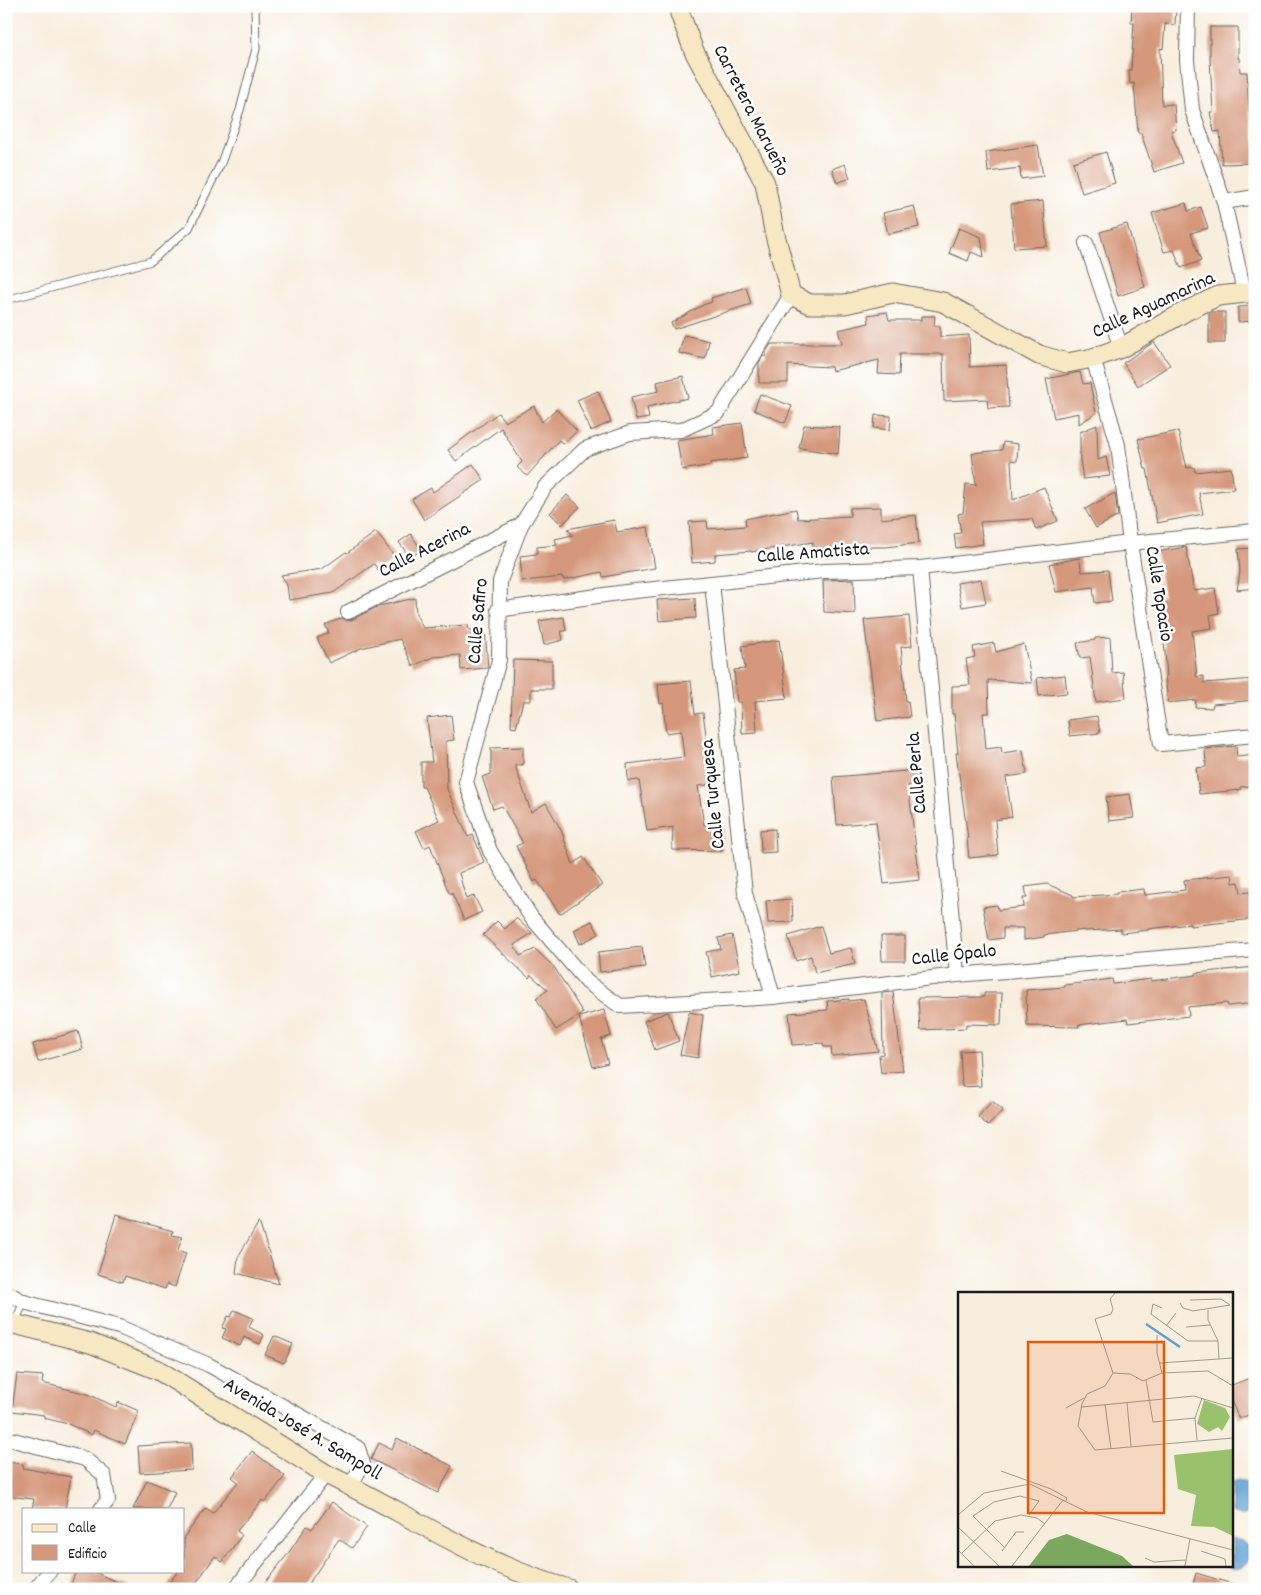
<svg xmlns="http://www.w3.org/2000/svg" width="1261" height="1595" font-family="Dekko,sans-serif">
<rect width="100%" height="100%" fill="#fff"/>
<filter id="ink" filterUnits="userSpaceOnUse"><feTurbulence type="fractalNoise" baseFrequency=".02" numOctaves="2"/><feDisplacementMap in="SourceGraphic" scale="10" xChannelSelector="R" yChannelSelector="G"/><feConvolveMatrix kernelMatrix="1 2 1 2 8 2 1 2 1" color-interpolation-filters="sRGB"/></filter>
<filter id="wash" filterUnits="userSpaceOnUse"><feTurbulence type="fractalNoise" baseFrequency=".0096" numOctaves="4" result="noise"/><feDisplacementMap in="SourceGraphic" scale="20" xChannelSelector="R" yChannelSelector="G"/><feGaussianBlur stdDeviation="1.12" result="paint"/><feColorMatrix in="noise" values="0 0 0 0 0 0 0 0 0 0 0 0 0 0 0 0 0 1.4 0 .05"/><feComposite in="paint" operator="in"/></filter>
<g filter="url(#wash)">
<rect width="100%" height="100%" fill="#f8eede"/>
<!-- water -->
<g fill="#60a1d3" stroke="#3e5e78">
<path d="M1238 1481 1248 1483 1254 1490C1256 1505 1250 1520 1232 1512V1483Z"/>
<path d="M1232 1539C1261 1539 1252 1579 1225 1566H1232Z"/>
</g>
<g id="blocks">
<!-- building -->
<g fill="#d5987b">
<polygon points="1132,6 1176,6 1175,25 1165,24 1163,49 1160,48 1162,105 1174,104 1176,130 1171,131 1182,163 1154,172 1141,133 1138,133 1134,83 1130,84 1129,70 1131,70 1134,23 1131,23"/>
<polygon points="1210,27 1238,27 1238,58 1239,58 1240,72 1247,72 1249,111 1255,142 1255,163 1222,164 1220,131 1214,132 1210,112 1213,112 1210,59"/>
<polygon points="1038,145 1043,176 1021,179 1020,168 988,172 986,152"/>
<polygon points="1106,152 1115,183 1082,193 1073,162"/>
<polygon points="845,164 850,178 837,183 832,169"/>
<polygon points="1043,201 1047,246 1014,248 1011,204"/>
<polygon points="1186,203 1188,211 1201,207 1208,228 1191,233 1201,261 1181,268 1174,250 1164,252 1152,213"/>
<polygon points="914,206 919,227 888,234 883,213"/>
<polygon points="1127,224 1145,287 1118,296 1100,232"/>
<polygon points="959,228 981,237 984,257 971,252 968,261 949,253"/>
<polygon points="746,287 751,304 674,329 671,323 703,305 712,302 711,298"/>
<polygon points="1255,306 1255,321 1238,322 1238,307"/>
<polygon points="887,312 889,320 921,320 921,316 935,316 934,326 940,326 940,337 969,335 970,367 1006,365 1009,407 988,408 987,399 944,401 943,354 900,354 899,375 878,374 879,360 832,371 831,367 788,365 788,383 759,383 759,363 763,356 766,356 766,352 771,344 842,344 838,330 869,323 868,315"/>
<polygon points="1210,312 1225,312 1225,343 1209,343 1209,313"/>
<polygon points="684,335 709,341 705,359 679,353"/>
<polygon points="1154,342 1170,365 1138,386 1123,363"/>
<polygon points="1080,372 1083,384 1090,383 1096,413 1079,424 1079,413 1054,418 1046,379"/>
<polygon points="683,376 688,398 647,407 649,418 636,420 631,397 659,391 657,382"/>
<polygon points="598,391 611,422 591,431 577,400"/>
<polygon points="760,394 792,406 785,423 754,410"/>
<polygon points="534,406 542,422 556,409 577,431 563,444 559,440 527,476 517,467 522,462 501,428 456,461 448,450 498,413 505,422"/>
<polygon points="875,415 891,416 890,430 874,428"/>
<polygon points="742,423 747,458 710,463 711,465 682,470 677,440 714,434 713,427"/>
<polygon points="804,425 840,427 838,454 799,448"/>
<polygon points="1097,425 1098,460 1106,457 1110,476 1083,479 1080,460 1080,432"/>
<polygon points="1178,431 1187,468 1194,467 1195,472 1231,468 1234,489 1199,493 1203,514 1157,523 1147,469 1145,469 1138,439"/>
<polygon points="1003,442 1018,444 1017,461 1011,460 1013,500 1044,487 1058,521 1036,530 1032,519 980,522 983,544 956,548 954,534 961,533 958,514 963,513 966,484 976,485 972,453 1002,450"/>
<polygon points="473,464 484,480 424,520 412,499 431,488 433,492"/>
<polygon points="1115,493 1118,516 1096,528 1085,509"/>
<polygon points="567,495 580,507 562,525 550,513"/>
<polygon points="881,507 881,519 916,515 919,543 886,547 837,547 813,550 813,542 751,552 751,551 715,554 715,561 692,563 689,522 707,521 708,529 746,526 745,519 796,509 798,519 850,516 850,508"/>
<polygon points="614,520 617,532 648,527 655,568 603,577 602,572 564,580 563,577 522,581 520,556 537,554 537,547 557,545 555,539 573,535 567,529"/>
<polygon points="376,532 396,558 379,571 374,564 333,593 289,600 287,585 281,575 322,569 346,552 347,553"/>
<polygon points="411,534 421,550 410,558 399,542"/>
<polygon points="1186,547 1194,591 1215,588 1219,613 1210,615 1212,628 1192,631 1197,677 1204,676 1204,683 1255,679 1255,700 1213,704 1212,708 1195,707 1196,700 1168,703 1165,676 1167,676 1164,641 1165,641 1158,597 1164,596 1156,552"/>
<polygon points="1252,548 1252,553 1255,553 1255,588 1237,590 1240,572 1238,549"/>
<polygon points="1079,558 1082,572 1108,570 1112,601 1095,603 1093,587 1056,592 1049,564"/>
<polygon points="854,579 855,614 824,612 823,580"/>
<polygon points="981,579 986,603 962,607 957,583"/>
<polygon points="415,598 416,614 423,628 468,625 469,630 485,629 488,668 461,670 460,655 433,657 413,666 400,639 361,648 329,663 317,638 329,633 325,625 342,618 347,621 351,620 379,606"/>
<polygon points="695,598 696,618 659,621 657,600"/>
<polygon points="909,616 912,646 901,647 906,702 908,701 910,717 877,721 864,620"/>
<polygon points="564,617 566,631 561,631 563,640 544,645 539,621"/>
<polygon points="1110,637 1112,673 1123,672 1126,698 1096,702 1090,657 1080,658 1077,643 1095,640 1095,638"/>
<polygon points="779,640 787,698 755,701 757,733 742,734 741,702 737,702 734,670 745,669 742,646"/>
<polygon points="994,643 996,652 1024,644 1032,683 988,680 989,713 983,713 986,749 1001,747 1002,753 1023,750 1027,774 1006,777 1012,817 995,820 998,855 969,858 967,838 968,838 956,753 958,753 954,714 952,714 952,686 970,685 966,659 975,657 973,647"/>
<polygon points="513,660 552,661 552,689 531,689 531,701 523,701 516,728 511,727"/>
<polygon points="1065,675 1067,693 1039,696 1037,678"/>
<polygon points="691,681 695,714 703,713 713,784 698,786 704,825 723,826 722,851 672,850 673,827 647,831 639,780 628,781 627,764 684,757 681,731 666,733 663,703 660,704 658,684"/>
<polygon points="451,715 454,740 446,741 447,789 468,837 473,835 484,862 459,873 466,899 474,896 482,912 464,920 452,893 449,893 430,845 424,848 416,831 439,820 424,787 421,787 421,762 432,762 427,718"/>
<polygon points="1097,716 1100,733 1070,736 1068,720"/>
<polygon points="1236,746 1237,757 1255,755 1255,786 1240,787 1240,790 1199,794 1196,768 1206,767 1205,749"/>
<polygon points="523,747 523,765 515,765 531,812 546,803 561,830 573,864 583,857 602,885 560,914 537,880 534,882 516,846 523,843 502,806 493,809 482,777 491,774 491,748"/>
<polygon points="918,770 919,785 908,785 920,880 884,884 876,822 837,825 833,777"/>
<polygon points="1130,794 1134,818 1109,821 1106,797"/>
<polygon points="775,829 776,852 761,853 760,830"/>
<polygon points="1232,875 1233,883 1239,882 1241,893 1250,892 1254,919 1190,926 1190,924 1148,929 1148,930 1121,933 1121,929 1085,931 1085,930 1044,935 1044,937 1024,940 1024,928 1003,928 1003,938 989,940 983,907 997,905 998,910 1024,907 1023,898 1027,898 1025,887 1047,884 1073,895 1073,897 1117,894 1117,892 1144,889 1145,895 1185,890 1184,880"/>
<polygon points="792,899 793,922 768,923 766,901"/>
<polygon points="516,918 532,933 514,945 520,956 535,949 554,967 583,1013 556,1030 536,998 548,990 531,975 529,978 483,935 497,921 505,929"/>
<polygon points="592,921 599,934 580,944 574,930"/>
<polygon points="821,926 829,953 851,948 855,964 815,973 811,956 796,961 788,936"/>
<polygon points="732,935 740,971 712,977 706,952 721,949 718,938"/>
<polygon points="881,936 905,936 905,961 882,961"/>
<polygon points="642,947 645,967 600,972 598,952"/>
<polygon points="1255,967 1255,1003 1228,1006 1227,1003 1188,1007 1189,1016 1128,1023 1127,1019 1078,1025 1079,1027 1027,1026 1026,990 1065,987 1065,985 1112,979 1113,984 1151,979 1151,981 1196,975 1196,973"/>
<polygon points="893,992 903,1071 881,1073 879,1055 883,1054 882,993"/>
<polygon points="984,993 1002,993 1001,1025 966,1024 966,1028 920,1030 918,998 984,997"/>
<polygon points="849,999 849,1001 864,999 878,1051 832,1056 831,1047 824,1047 823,1043 792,1045 789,1013 828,1010 827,1001"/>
<polygon points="604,1010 611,1036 601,1039 608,1063 593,1067 579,1017"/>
<polygon points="668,1012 679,1041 655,1050 644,1021"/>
<polygon points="689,1012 703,1015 698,1058 680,1055"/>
<polygon points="78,1031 83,1049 38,1062 33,1044"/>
<polygon points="979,1050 981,1086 962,1087 960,1051"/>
<polygon points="992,1101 1003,1110 988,1126 978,1117"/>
<polygon points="116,1215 173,1231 172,1235 182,1237 178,1250 186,1253 175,1287 167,1284 165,1289 125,1276 123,1282 98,1274"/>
<polygon points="259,1222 279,1284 236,1273 238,1257"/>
<polygon points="234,1310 253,1318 249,1327 264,1335 260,1344 244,1337 240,1346 222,1338 226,1329 222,1328 228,1316 231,1317"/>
<polygon points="274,1336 293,1344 284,1363 265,1355"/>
<polygon points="17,1374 43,1376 42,1383 88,1394 116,1407 118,1402 139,1411 125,1444 94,1430 92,1435 68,1424 44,1418 44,1415 12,1411"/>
<polygon points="1255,1376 1255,1412 1239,1419 1232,1403 1232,1385"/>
<polygon points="397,1438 452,1466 438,1493 371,1459 379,1443 392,1449"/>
<polygon points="191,1443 192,1470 140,1473 138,1446"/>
<polygon points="252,1451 285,1476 265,1502 262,1500 237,1531 242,1535 222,1562 215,1556 192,1589 165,1589 178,1571 184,1571 184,1537 206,1508 213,1513 238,1482 232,1477"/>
<polygon points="6,1462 23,1464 23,1468 71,1477 65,1509 32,1509 34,1499 6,1496"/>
<polygon points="147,1480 175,1492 167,1509 133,1509"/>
<polygon points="332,1502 367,1527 352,1548 339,1539 305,1589 260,1589 287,1555 307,1526 312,1529"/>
<polygon points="76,1571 92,1571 133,1589 69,1589"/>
<polygon points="1196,1573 1236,1585 1235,1589 1192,1589"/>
</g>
</g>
</g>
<g filter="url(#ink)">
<use href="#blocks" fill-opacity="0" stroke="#696660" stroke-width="1"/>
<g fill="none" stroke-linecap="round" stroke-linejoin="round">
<defs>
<g id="lane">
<polyline points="6,300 151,261 189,228 221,163 240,110 256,49 255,6"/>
<polyline points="15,1322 24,1302"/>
</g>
<g id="street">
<polyline points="1188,6 1187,60 1192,110 1224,202 1244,292"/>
<polyline points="1224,202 1255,197"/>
<polyline points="1086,243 1121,348"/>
<polyline points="791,295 718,413 681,430 630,433 585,449 545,487 521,525 500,581 499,660 466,782 490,851 531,917 587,982 620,1006 773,997 957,975 1255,950"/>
<polyline points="1093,358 1118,445 1130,543 1161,744 1255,735"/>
<polyline points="920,568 957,975"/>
<polyline points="712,583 745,893 773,997"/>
<polyline points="498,610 626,592 824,571 920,568 1130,543 1255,531"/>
<polyline points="348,612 521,525"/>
<polyline points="6,1292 24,1302 119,1327 209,1365 358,1448 363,1464 350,1486"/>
<polyline points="6,1438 85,1459 104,1475 108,1500 101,1509"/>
<polyline points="35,1589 50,1571"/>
<polyline points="235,1589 326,1474"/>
</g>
<g id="secondary">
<polyline points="680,6 680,14 694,51 765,183 774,231 791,295 810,304 845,304 893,293 943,302 1039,355 1067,363 1093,358 1121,348 1186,311 1218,296 1255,292"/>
<path d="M6 1325 14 1324 90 1343 158 1370 326 1474C409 1514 479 1564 569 1589"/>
</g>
</defs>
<!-- lane casing -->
<use href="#lane" stroke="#696660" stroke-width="9"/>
<!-- street casing -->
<use href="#street" stroke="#696660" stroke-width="16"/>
<!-- secondary casing -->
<use href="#secondary" stroke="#696660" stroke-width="21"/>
<!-- lane -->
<use href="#lane" stroke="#fff" stroke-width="7"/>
<!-- street -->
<use href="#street" stroke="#fff" stroke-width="14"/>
<!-- secondary -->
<use href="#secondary" stroke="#f8e8c3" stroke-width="19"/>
</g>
</g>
<g text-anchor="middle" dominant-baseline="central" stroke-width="5" stroke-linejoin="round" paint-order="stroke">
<!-- street labels -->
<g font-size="20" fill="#1c1c1c" stroke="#fff">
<text transform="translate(750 111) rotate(63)">Carretera Marueño</text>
<text transform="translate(1154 306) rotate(-25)">Calle Aguamarina</text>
<text transform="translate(425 551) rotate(-27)">Calle Acerina</text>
<text transform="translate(813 554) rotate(-4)">Calle Amatista</text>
<text transform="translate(1158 594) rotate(81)">Calle Topacio</text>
<text transform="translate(479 621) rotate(-85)">Calle Safiro</text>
<text transform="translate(918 773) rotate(-95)">Calle Perla</text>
<text transform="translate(714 794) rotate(-96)">Calle Turquesa</text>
<text transform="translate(954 956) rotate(-6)">Calle Ópalo</text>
<text transform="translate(302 1430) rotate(31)">Avenida José A. Sampoll</text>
</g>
</g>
<!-- overview -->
<g transform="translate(958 1292)">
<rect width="275" height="275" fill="#f8eede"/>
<path d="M246 108 267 116 272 125 264 139 260 135 251 140 239 132ZM275 157V244L256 235 233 234 238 203 220 197 216 163Z" fill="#9ac16d"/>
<path d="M109 242 164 264 175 274H71L91 248Z" fill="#7ba760"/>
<path fill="none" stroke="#60a1d3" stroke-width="2.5" d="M188 32 222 55"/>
<path fill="none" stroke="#a09a90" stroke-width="1" d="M222 11 225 16 235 19 272 13 263 7 232 8M204 16 195 12 193 22 230 49H260M250 18V28L260 49 261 67M208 34 218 21M228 35 252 33M199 43V61L204 81M202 71 275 66M155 81 147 94 129 102 124 112 120 134 137 158 275 146M155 81 172 82 185 89 204 81 250 79 275 94M155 81 137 27 153 22 155 17 152 7 157 1M188 88 195 130 237 126M169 111 173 154M147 112 153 157M124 115 236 104 275 116M108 116 126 106M239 148 237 126 244 106M43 179 93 197 109 206 108 209M0 223 26 201 72 192 129 220 275 258M0 235 41 274M46 255 15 224 36 210 62 204 81 209 71 223M0 258 16 274M44 259 58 240H66M243 259 267 267 268 274M3 262 37 229 63 223 79 226 87 232M187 266 196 270 227 268M54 274 105 208M227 274 232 247"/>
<path fill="#e8590c" fill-opacity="0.15" stroke="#e8590c" stroke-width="2.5" d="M70 50H206V221H70Z"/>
<rect width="275" height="275" fill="none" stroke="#1c1c1c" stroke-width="2.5"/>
</g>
<!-- margin -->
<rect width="1261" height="1595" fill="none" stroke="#fff" stroke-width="25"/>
<!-- legend -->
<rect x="22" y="1508" width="162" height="65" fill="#ffffff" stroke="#a4a4a4"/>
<rect x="32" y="1524" width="25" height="8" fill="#f8e8c3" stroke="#a4a4a4"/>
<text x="68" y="1532" font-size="15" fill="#1c1c1c">Calle</text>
<rect x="32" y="1545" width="25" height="15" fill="#d5987b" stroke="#a4a4a4"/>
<text x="68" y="1558" font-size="15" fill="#1c1c1c">Edificio</text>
</svg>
